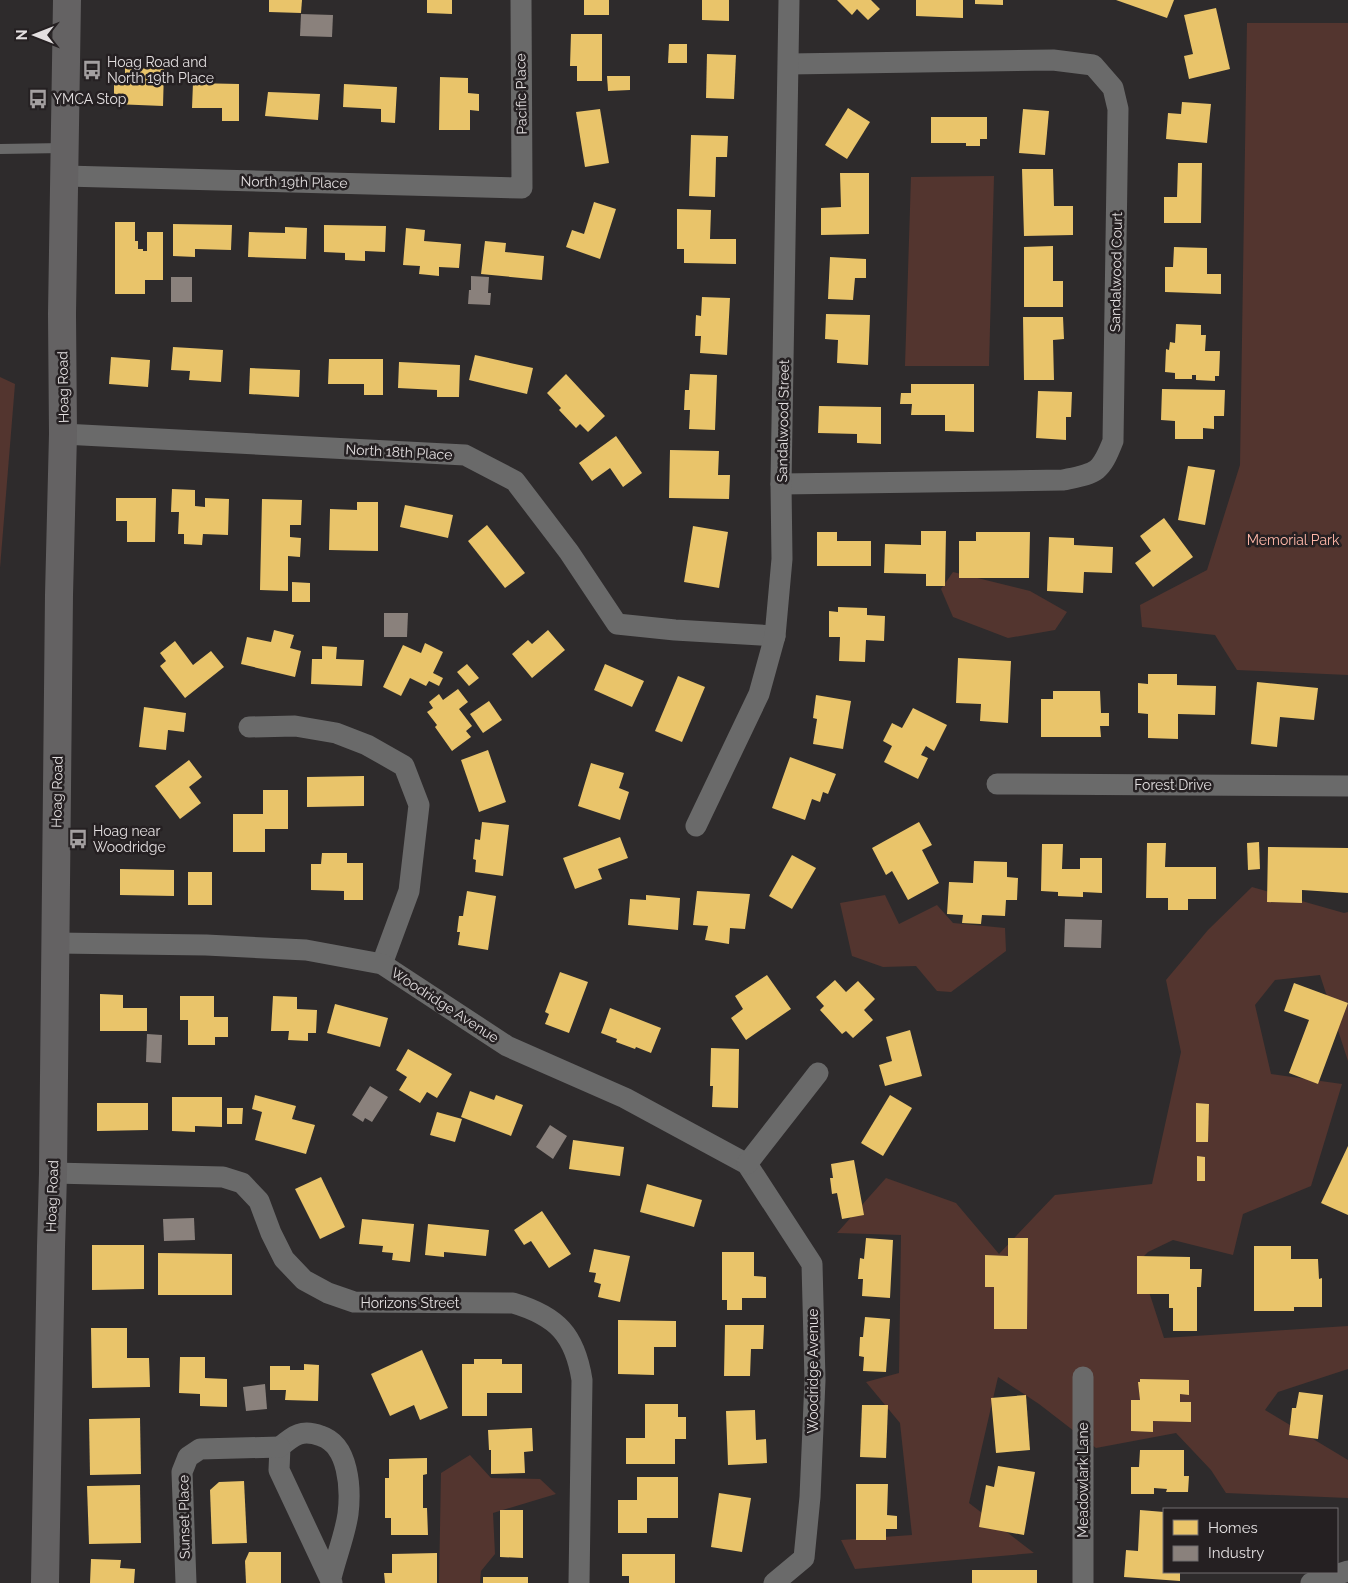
<svg xmlns="http://www.w3.org/2000/svg" width="1348" height="1583" font-family="Raleway,sans-serif">
<rect width="100%" height="100%" fill="#2e2b2c"/>
<!-- green -->
<g fill="#53352f">
<polygon points="1247,23 1348,23 1348,675 1237,670 1215,635 1142,627 1140,605 1207,570 1240,465"/>
<polygon points="994,176 989,366 905,366 911,177"/>
<polygon points="0,377 15,384 0,568"/>
<polygon points="953,572 1030,591 1067,612 1055,630 1008,638 953,617 941,589"/>
<polygon points="1252,887 1344,913 1348,912 1348,1061 1320,975 1275,980 1255,1005 1271,1074 1342,1084 1311,1186 1243,1214 1233,1255 1173,1240 1148,1252 1139,1261 1164,1338 1348,1326 1348,1369 1278,1392 1265,1410 1348,1460 1348,1498 1226,1493 1211,1470 1176,1433 1096,1448 1039,1404 998,1377 969,1503 1034,1553 855,1569 841,1540 912,1535 900,1423 866,1382 899,1373 901,1235 837,1233 886,1178 956,1203 999,1254 1055,1195 1152,1184 1181,1052 1166,980 1208,930"/>
<polygon points="885,895 899,924 937,905 953,923 1005,928 1006,951 951,992 937,991 916,966 883,967 852,956 840,903"/>
<polygon points="470,1455 491,1478 540,1479 556,1494 493,1513 495,1554 481,1571 480,1583 439,1583 441,1473"/>
</g>
<!-- homes -->
<g fill="#e9c46a">
<polygon points="269,0 302,0 301,13 269,12"/>
<polygon points="427,0 452,0 452,14 427,13"/>
<rect x="584" y="0" width="25" height="15"/>
<polygon points="702,0 729,0 729,21 702,20"/>
<polygon points="837,0 871,0 880,9 868,20 857,9 852,15"/>
<polygon points="916,0 963,0 963,18 916,16"/>
<polygon points="975,0 1003,0 1003,5 975,4"/>
<polygon points="1116,0 1174,0 1167,18"/>
<polygon points="1216,8 1230,69 1189,79 1184,56 1193,54 1184,15"/>
<polygon points="571,34 602,34 602,81 577,81 577,66 570,66"/>
<polygon points="669,44 687,44 687,63 668,63"/>
<polygon points="707,54 736,55 734,99 706,98"/>
<polygon points="125,68 164,69 163,106 114,104 114,79 125,80"/>
<polygon points="607,76 630,76 630,90 608,91"/>
<polygon points="440,77 468,78 468,93 479,94 479,111 470,110 470,130 439,130"/>
<polygon points="193,83 239,84 239,121 222,121 222,108 192,108"/>
<polygon points="344,84 397,87 395,123 381,122 381,109 343,107"/>
<polygon points="268,92 320,94 318,120 265,116"/>
<polygon points="1182,102 1211,104 1207,143 1166,139 1168,113 1181,114"/>
<polygon points="848,108 870,122 847,159 825,145"/>
<polygon points="600,109 609,163 585,167 576,112"/>
<polygon points="1023,109 1049,111 1045,155 1019,153"/>
<polygon points="931,117 987,117 987,139 980,139 980,146 966,146 966,143 931,143"/>
<polygon points="691,135 728,136 727,157 716,157 715,197 689,196"/>
<polygon points="1178,163 1202,163 1201,223 1164,223 1164,197 1177,197"/>
<polygon points="1022,169 1053,169 1054,206 1073,206 1073,235 1024,236"/>
<polygon points="840,173 869,173 869,234 821,235 821,208 841,207"/>
<polygon points="594,202 616,209 600,259 566,247 572,230 584,234"/>
<polygon points="677,209 711,210 710,239 736,239 736,264 684,263 684,249 677,249"/>
<polygon points="115,222 135,222 135,241 138,241 138,249 143,249 143,251 147,251 147,232 163,232 163,280 145,280 145,294 115,294"/>
<polygon points="173,224 232,225 231,250 195,249 195,257 173,256"/>
<polygon points="324,225 386,226 385,252 365,251 365,261 345,260 345,253 324,252"/>
<polygon points="285,227 307,228 306,259 248,257 249,232 285,233"/>
<polygon points="406,228 425,230 424,241 461,244 459,268 439,267 439,276 419,274 420,266 403,265"/>
<polygon points="485,241 506,243 505,252 544,256 542,280 481,274"/>
<polygon points="1053,246 1053,281 1063,281 1063,307 1024,307 1024,247"/>
<polygon points="1174,247 1207,248 1207,274 1221,274 1221,294 1165,292 1165,267 1173,267"/>
<polygon points="830,257 866,259 866,278 855,278 853,300 828,299"/>
<polygon points="702,297 730,298 727,355 700,353 701,336 695,336 696,315 701,316"/>
<polygon points="826,314 870,315 868,365 837,363 838,340 825,339"/>
<polygon points="1023,317 1063,317 1064,339 1053,340 1054,380 1024,380"/>
<polygon points="1176,324 1201,325 1201,335 1206,335 1205,351 1220,351 1219,376 1215,376 1215,381 1196,380 1196,375 1192,375 1192,379 1175,379 1175,373 1165,372 1166,349 1169,350 1170,342 1175,343"/>
<polygon points="173,347 223,350 221,382 189,380 190,371 171,370"/>
<polygon points="475,355 533,368 527,394 469,380"/>
<polygon points="111,357 150,360 148,387 109,384"/>
<polygon points="329,359 383,359 383,395 364,395 364,384 328,384"/>
<polygon points="399,362 460,365 459,397 437,397 437,390 398,388"/>
<polygon points="250,368 300,370 299,397 249,394"/>
<polygon points="566,374 605,416 588,432 580,424 576,428 559,410 561,408 547,393"/>
<polygon points="690,374 717,375 715,430 689,429 690,410 684,410 685,390 689,390"/>
<polygon points="911,384 974,384 974,432 945,431 945,415 911,415 912,404 900,404 901,393 911,393"/>
<polygon points="1162,389 1225,390 1224,416 1214,416 1214,429 1203,428 1203,439 1175,439 1175,421 1161,420"/>
<polygon points="1038,391 1072,392 1071,417 1066,417 1066,440 1036,438"/>
<polygon points="819,406 881,407 881,444 857,443 857,434 818,433"/>
<polygon points="616,436 642,473 623,487 610,468 592,481 579,463"/>
<polygon points="670,450 719,451 718,475 730,475 729,499 669,498"/>
<polygon points="1188,466 1215,470 1205,525 1178,520"/>
<polygon points="172,489 195,490 195,506 205,507 205,498 229,499 228,535 203,534 202,545 184,544 184,534 178,534 179,512 171,512"/>
<polygon points="116,498 156,498 155,542 127,542 127,521 116,521"/>
<polygon points="262,499 302,500 301,525 290,525 290,537 301,538 300,557 288,556 288,591 260,590"/>
<polygon points="357,502 378,502 378,551 329,550 330,509 357,510"/>
<polygon points="405,505 453,515 448,538 400,527"/>
<polygon points="1164,518 1193,557 1153,587 1135,563 1151,551 1140,536"/>
<polygon points="487,525 525,573 505,588 468,541"/>
<polygon points="693,526 728,532 719,588 684,582"/>
<polygon points="921,531 946,531 945,586 926,586 926,574 884,573 885,544 921,545"/>
<polygon points="817,532 837,532 837,541 871,541 871,566 817,566"/>
<polygon points="976,532 1030,532 1029,578 959,578 959,541 976,541"/>
<polygon points="1049,537 1074,538 1074,545 1113,547 1112,573 1084,572 1083,593 1047,591"/>
<polygon points="292,582 310,583 310,602 292,602"/>
<polygon points="838,607 867,608 867,615 885,616 884,641 866,640 865,662 839,661 840,637 829,637 829,611 838,612"/>
<polygon points="274,630 294,635 290,648 301,651 295,677 241,664 247,637 271,642"/>
<polygon points="548,630 565,650 532,678 512,654 528,640 532,644"/>
<polygon points="175,641 193,665 211,651 224,667 185,698 160,666 166,661 160,653"/>
<polygon points="425,643 443,652 433,673 443,678 439,686 429,681 426,686 410,678 401,696 383,687 403,645 421,653"/>
<polygon points="322,646 337,647 336,659 364,660 362,686 311,684 312,659 322,659"/>
<polygon points="958,658 1011,661 1008,723 980,721 981,704 956,703"/>
<polygon points="467,664 479,678 469,686 457,672"/>
<polygon points="605,664 644,681 632,707 594,690"/>
<polygon points="1148,674 1177,674 1177,685 1216,686 1215,715 1178,714 1178,739 1148,738 1148,714 1138,713 1138,683 1148,684"/>
<polygon points="678,676 705,687 682,742 655,731"/>
<polygon points="1257,682 1318,688 1314,720 1280,717 1277,747 1251,744"/>
<polygon points="458,689 468,702 459,709 472,726 466,731 471,737 452,751 435,727 437,725 427,712 433,708 429,702 439,694 443,700"/>
<polygon points="1053,691 1100,691 1101,713 1109,713 1109,726 1100,726 1101,737 1041,737 1041,699 1053,699"/>
<polygon points="816,695 851,701 843,749 813,744 817,719 813,718"/>
<polygon points="489,701 502,720 483,733 470,714"/>
<polygon points="144,707 186,713 184,732 168,730 166,750 139,747"/>
<polygon points="913,708 947,725 934,751 926,746 921,755 928,758 918,779 884,762 892,746 883,741 892,723 902,728"/>
<polygon points="488,750 506,802 479,812 461,760"/>
<polygon points="790,757 836,774 828,794 823,792 820,802 812,799 805,820 772,808"/>
<polygon points="189,760 202,777 189,787 201,803 180,819 155,786"/>
<polygon points="591,763 624,773 619,788 629,792 620,820 578,806"/>
<polygon points="364,776 364,806 307,807 307,777"/>
<polygon points="263,790 288,790 288,829 265,829 265,852 233,852 233,814 263,814"/>
<polygon points="482,822 509,825 503,876 475,872 476,860 473,859 475,839 480,840"/>
<polygon points="919,822 932,845 922,850 939,883 908,900 892,871 886,875 872,848"/>
<polygon points="620,837 628,858 598,869 602,879 575,889 563,858"/>
<polygon points="1259,842 1260,869 1248,870 1247,843"/>
<polygon points="1147,843 1166,843 1165,867 1216,867 1216,899 1188,899 1188,910 1168,910 1168,898 1146,898"/>
<polygon points="1042,844 1063,844 1062,869 1080,869 1080,858 1102,858 1102,893 1083,892 1083,897 1058,896 1058,892 1041,891"/>
<polygon points="1268,847 1348,848 1348,893 1302,890 1302,903 1267,902"/>
<polygon points="322,853 347,853 347,863 363,863 363,900 344,900 344,891 311,890 311,864 321,864"/>
<polygon points="792,855 816,868 792,909 769,896"/>
<polygon points="974,861 1007,862 1007,877 1018,878 1017,900 1006,900 1005,916 982,915 981,924 962,923 963,915 947,914 949,882 973,883"/>
<polygon points="120,869 174,870 174,896 120,895"/>
<rect x="188" y="872" width="24" height="33"/>
<polygon points="467,891 496,896 488,950 458,945 460,932 457,932 459,916 463,916"/>
<polygon points="697,891 750,894 745,929 730,928 729,944 705,940 708,926 693,925"/>
<polygon points="646,895 680,898 678,930 628,925 630,899 646,900"/>
<polygon points="560,972 588,982 569,1033 545,1024 549,1014 545,1012"/>
<polygon points="767,975 791,1009 746,1040 731,1018 743,1009 735,996"/>
<polygon points="835,980 846,992 858,981 875,999 864,1010 873,1020 853,1038 846,1031 842,1034 820,1010 824,1006 816,997"/>
<polygon points="1294,983 1348,1003 1318,1084 1289,1073 1309,1020 1284,1011"/>
<polygon points="100,994 123,995 123,1008 147,1008 147,1031 100,1031"/>
<polygon points="180,996 214,996 214,1017 228,1017 228,1037 215,1037 215,1045 188,1045 188,1020 180,1020"/>
<polygon points="273,996 297,997 297,1009 317,1010 316,1033 308,1033 308,1041 288,1040 289,1031 271,1031"/>
<polygon points="335,1004 388,1018 380,1047 327,1033"/>
<polygon points="610,1008 661,1028 651,1053 636,1047 635,1049 616,1042 617,1039 601,1033"/>
<polygon points="910,1030 922,1076 885,1086 879,1065 892,1061 886,1037"/>
<polygon points="711,1048 739,1049 738,1108 712,1107 713,1086 710,1086"/>
<polygon points="408,1049 452,1074 437,1098 427,1092 420,1103 399,1090 407,1077 396,1070"/>
<polygon points="470,1091 494,1100 496,1095 523,1105 511,1136 461,1117"/>
<polygon points="255,1095 296,1106 292,1119 315,1125 306,1154 255,1140 262,1112 252,1109"/>
<polygon points="890,1095 912,1108 883,1156 861,1143"/>
<polygon points="172,1097 222,1097 222,1127 195,1126 195,1132 172,1131"/>
<polygon points="97,1103 148,1103 148,1130 97,1131"/>
<polygon points="1196,1103 1209,1104 1208,1142 1196,1142"/>
<polygon points="227,1108 243,1108 242,1124 227,1124"/>
<polygon points="437,1112 462,1119 455,1142 430,1135"/>
<polygon points="573,1140 624,1147 620,1176 569,1169"/>
<polygon points="1348,1146 1348,1215 1321,1203"/>
<polygon points="1197,1156 1205,1157 1205,1181 1197,1181"/>
<polygon points="854,1160 864,1215 842,1219 837,1193 832,1194 830,1178 833,1178 831,1164"/>
<polygon points="321,1177 345,1227 320,1239 295,1189"/>
<polygon points="647,1184 702,1200 694,1227 640,1212"/>
<polygon points="542,1211 571,1254 549,1268 531,1241 524,1245 514,1230"/>
<polygon points="362,1219 414,1224 410,1262 392,1260 393,1253 382,1252 383,1246 359,1244"/>
<polygon points="428,1224 489,1230 486,1256 444,1252 444,1257 425,1255"/>
<polygon points="866,1238 893,1240 890,1298 862,1296 863,1279 858,1279 860,1258 864,1259"/>
<polygon points="1008,1238 1028,1238 1027,1329 994,1329 994,1287 985,1287 985,1255 1008,1256"/>
<polygon points="92,1245 144,1245 144,1289 92,1290"/>
<polygon points="1254,1246 1291,1246 1291,1259 1318,1259 1319,1279 1322,1278 1322,1307 1294,1307 1294,1311 1254,1311"/>
<polygon points="594,1249 630,1256 620,1302 598,1297 601,1284 594,1282 596,1273 589,1272"/>
<polygon points="722,1252 754,1252 754,1276 766,1277 766,1298 742,1298 742,1310 727,1310 727,1300 722,1300"/>
<polygon points="158,1253 232,1254 232,1295 158,1295"/>
<polygon points="1137,1256 1190,1257 1190,1269 1202,1269 1201,1287 1197,1287 1197,1331 1173,1331 1173,1308 1169,1308 1169,1294 1137,1294"/>
<polygon points="865,1317 890,1319 886,1372 863,1371 864,1357 859,1356 860,1337 863,1337"/>
<polygon points="618,1320 676,1321 676,1347 654,1347 654,1375 618,1374"/>
<polygon points="725,1325 764,1325 763,1349 751,1349 750,1376 724,1376"/>
<polygon points="91,1328 127,1328 127,1358 149,1358 150,1387 92,1388"/>
<polygon points="422,1350 448,1408 420,1420 414,1405 390,1416 371,1374"/>
<polygon points="180,1357 205,1357 205,1378 227,1379 227,1407 200,1406 200,1394 179,1393"/>
<polygon points="474,1359 502,1359 502,1364 522,1364 522,1393 487,1393 487,1416 462,1416 462,1364 474,1364"/>
<polygon points="304,1364 319,1365 318,1401 285,1400 286,1390 270,1390 270,1366 290,1366 290,1370 304,1370"/>
<polygon points="1140,1379 1189,1380 1189,1395 1180,1394 1180,1402 1191,1402 1191,1422 1153,1421 1153,1432 1131,1431 1131,1400 1140,1400 1138,1382 1140,1382"/>
<polygon points="1299,1392 1323,1395 1318,1439 1289,1435 1292,1408 1296,1408"/>
<polygon points="1026,1395 1030,1450 996,1453 991,1398"/>
<polygon points="645,1404 678,1404 678,1417 686,1417 686,1439 675,1439 675,1464 626,1464 626,1438 645,1438"/>
<polygon points="862,1405 888,1405 886,1458 860,1457"/>
<polygon points="755,1410 756,1440 766,1439 767,1463 728,1465 726,1411"/>
<polygon points="140,1418 141,1474 90,1475 89,1419"/>
<polygon points="532,1428 533,1451 524,1452 525,1473 491,1474 491,1450 489,1450 488,1430"/>
<polygon points="1140,1450 1184,1450 1184,1476 1189,1476 1188,1492 1166,1492 1167,1489 1154,1488 1154,1494 1131,1494 1131,1467 1139,1467"/>
<polygon points="427,1458 427,1474 423,1475 423,1508 427,1508 428,1535 391,1535 391,1518 385,1518 385,1478 389,1478 389,1459"/>
<polygon points="998,1466 1035,1472 1024,1535 979,1527 986,1485 994,1487"/>
<polygon points="637,1477 678,1477 678,1518 647,1518 647,1533 618,1533 618,1500 637,1500"/>
<polygon points="244,1481 247,1543 212,1544 210,1490 219,1482"/>
<polygon points="856,1484 888,1484 887,1515 897,1516 897,1529 886,1529 886,1540 856,1540"/>
<polygon points="140,1485 141,1543 89,1544 87,1486"/>
<polygon points="719,1493 751,1498 742,1552 711,1547"/>
<polygon points="500,1510 523,1510 523,1558 500,1557"/>
<polygon points="1140,1510 1164,1512 1164,1572 1180,1572 1180,1581 1124,1577 1126,1550 1138,1551"/>
<polygon points="249,1552 281,1552 281,1583 246,1583 245,1561"/>
<polygon points="437,1553 437,1583 385,1583 384,1573 392,1573 392,1554"/>
<polygon points="622,1554 675,1554 675,1583 629,1583 629,1576 622,1576"/>
<polygon points="91,1559 121,1560 120,1568 135,1569 134,1583 90,1583"/>
<rect x="972" y="1570" width="65" height="13"/>
<rect x="483" y="1577" width="45" height="6"/>
</g>
<!-- industry -->
<g fill="#8a817c">
<polygon points="301,14 333,15 332,37 300,36"/>
<polygon points="471,276 489,277 488,293 491,293 490,305 468,304 469,290 471,290"/>
<rect x="171" y="277" width="21" height="25"/>
<polygon points="384,613 408,613 407,637 384,637"/>
<polygon points="1065,919 1102,920 1101,948 1064,947"/>
<polygon points="147,1034 162,1035 161,1063 146,1062"/>
<polygon points="370,1086 388,1097 372,1122 365,1118 363,1122 352,1115"/>
<polygon points="550,1125 567,1136 553,1159 536,1147"/>
<polygon points="194,1218 195,1240 164,1241 163,1219"/>
<polygon points="265,1384 267,1409 246,1411 243,1387"/>
</g>
<g fill="none" stroke-linecap="round" stroke-linejoin="round">
<!-- lane -->
<polyline stroke="#6a6a6a" stroke-width="10" points="0,149 64,148"/>
<!-- street -->
<g stroke="#6a6a6a" stroke-width="21">
<polyline points="65,176 522,188 521,0"/>
<polyline points="63,434 465,455 515,481 569,552 617,624 675,630 775,636"/>
<path d="M781 484 1063 480C1096 473 1100 474 1113 441L1118 109 1113 88 1093 65 1053 60 789 64"/>
<polyline points="249,727 295,726 336,733 367,745 404,766 419,805 409,891 382,964"/>
<polyline points="997,784 1348,786"/>
<polyline points="696,826 759,694 775,636 782,559 781,484 789,0"/>
<polyline points="56,943 206,945 306,950 382,964 507,1046 625,1098 747,1164 812,1264 815,1380 810,1497 804,1558 774,1583"/>
<polyline points="747,1164 818,1073"/>
<path d="M53 1173 223 1177 242 1183 259 1201 271 1233 284 1259 304 1280 328 1293 354 1302 513 1303C557 1316 575 1335 582 1380L579 1583"/>
<path d="M331 1578C336 1557 345 1535 348 1514 351 1489 349 1445 321 1436 302 1429 294 1435 280 1447L279 1470 332 1583"/>
<polyline points="186,1583 182,1472 188,1457 200,1449 280,1447"/>
<polyline points="1083,1583 1083,1377"/>
<polyline points="1311,1583 1348,1571"/>
</g>
<!-- secondary -->
<polyline stroke="#646263" stroke-width="28" points="45,1583 51,1247 53,1173 59,595 63,434 62,314 67,0"/>
</g>
<!-- icons -->
<defs>
<symbol id="bus-bare" viewBox="-9 -9 18 18"><path d="M-5-6H5V4H4V6H2V4H-2V6H-4V4H-5ZM-3.5-4V0h7V-4ZM-3.5 1.2v1.5H-2V1.2ZM2 1.2v1.5H3.5V1.2Z" fill="#a4a0a1" stroke="#252022" stroke-width="2.5" paint-order="stroke"/></symbol>
</defs>
<g fill-rule="evenodd">
<use href="#bus-bare" x="78" y="56" width="28" height="28"/>
<use href="#bus-bare" x="24" y="85" width="28" height="28"/>
<use href="#bus-bare" x="64" y="825" width="28" height="28"/>
</g>
<g text-anchor="middle" dominant-baseline="central" stroke-width="5" stroke-linejoin="round" paint-order="stroke">
<!-- poi labels -->
<g font-size="14" fill="#e3dfe0" stroke="#252022" text-anchor="start">
<text x="107" y="62">Hoag Road and<tspan x="107" dy="16">North 19th Place</tspan></text>
<text x="53" y="99">YMCA Stop</text>
<text x="93" y="831">Hoag near<tspan x="93" dy="16">Woodridge</tspan></text>
</g>
<!-- street labels -->
<g font-size="14" fill="#e3dfe0" stroke="#252022">
<text transform="translate(521 94) rotate(-91)">Pacific Place</text>
<text transform="translate(294 182) rotate(1)">North 19th Place</text>
<text transform="translate(1116 272) rotate(-89)">Sandalwood Court</text>
<text transform="translate(63 387) rotate(-91)">Hoag Road</text>
<text transform="translate(783 421) rotate(-89)">Sandalwood Street</text>
<text transform="translate(399 452) rotate(3)">North 18th Place</text>
<text x="1173" y="785">Forest Drive</text>
<text transform="translate(57 792) rotate(-89)">Hoag Road</text>
<text transform="translate(445 1005) rotate(33)">Woodridge Avenue</text>
<text transform="translate(52 1196) rotate(-88)">Hoag Road</text>
<text x="410" y="1303">Horizons Street</text>
<text transform="translate(813 1371) rotate(-90)">Woodridge Avenue</text>
<text transform="translate(1083 1480) rotate(-90)">Meadowlark Lane</text>
<text transform="translate(184 1517) rotate(-91)">Sunset Place</text>
</g>
<!-- park labels -->
<g font-size="14" fill="#feb7a8" stroke="#252022">
<text x="1293" y="540">Memorial Park</text>
</g>
</g>
<!-- legend -->
<rect x="1163" y="1508" width="175" height="65" fill="#252022" stroke="#716c6e"/>
<rect x="1173" y="1520" width="25" height="15" fill="#e9c46a" stroke="#716c6e"/>
<text x="1208" y="1533" font-size="15" fill="#e3dfe0">Homes</text>
<rect x="1173" y="1546" width="25" height="15" fill="#8a817c" stroke="#716c6e"/>
<text x="1208" y="1558" font-size="15" fill="#e3dfe0">Industry</text>
<!-- north arrow -->
<g transform="translate(35 35) rotate(270)" stroke="#252022" stroke-width="4" paint-order="stroke">
<path d="M0-4L9 19L0 12L-9 19Z" fill="#e3dfe0"/>
<text y="-8" font-size="14" font-weight="bold" text-anchor="middle" fill="#e3dfe0">N</text>
</g>
</svg>
